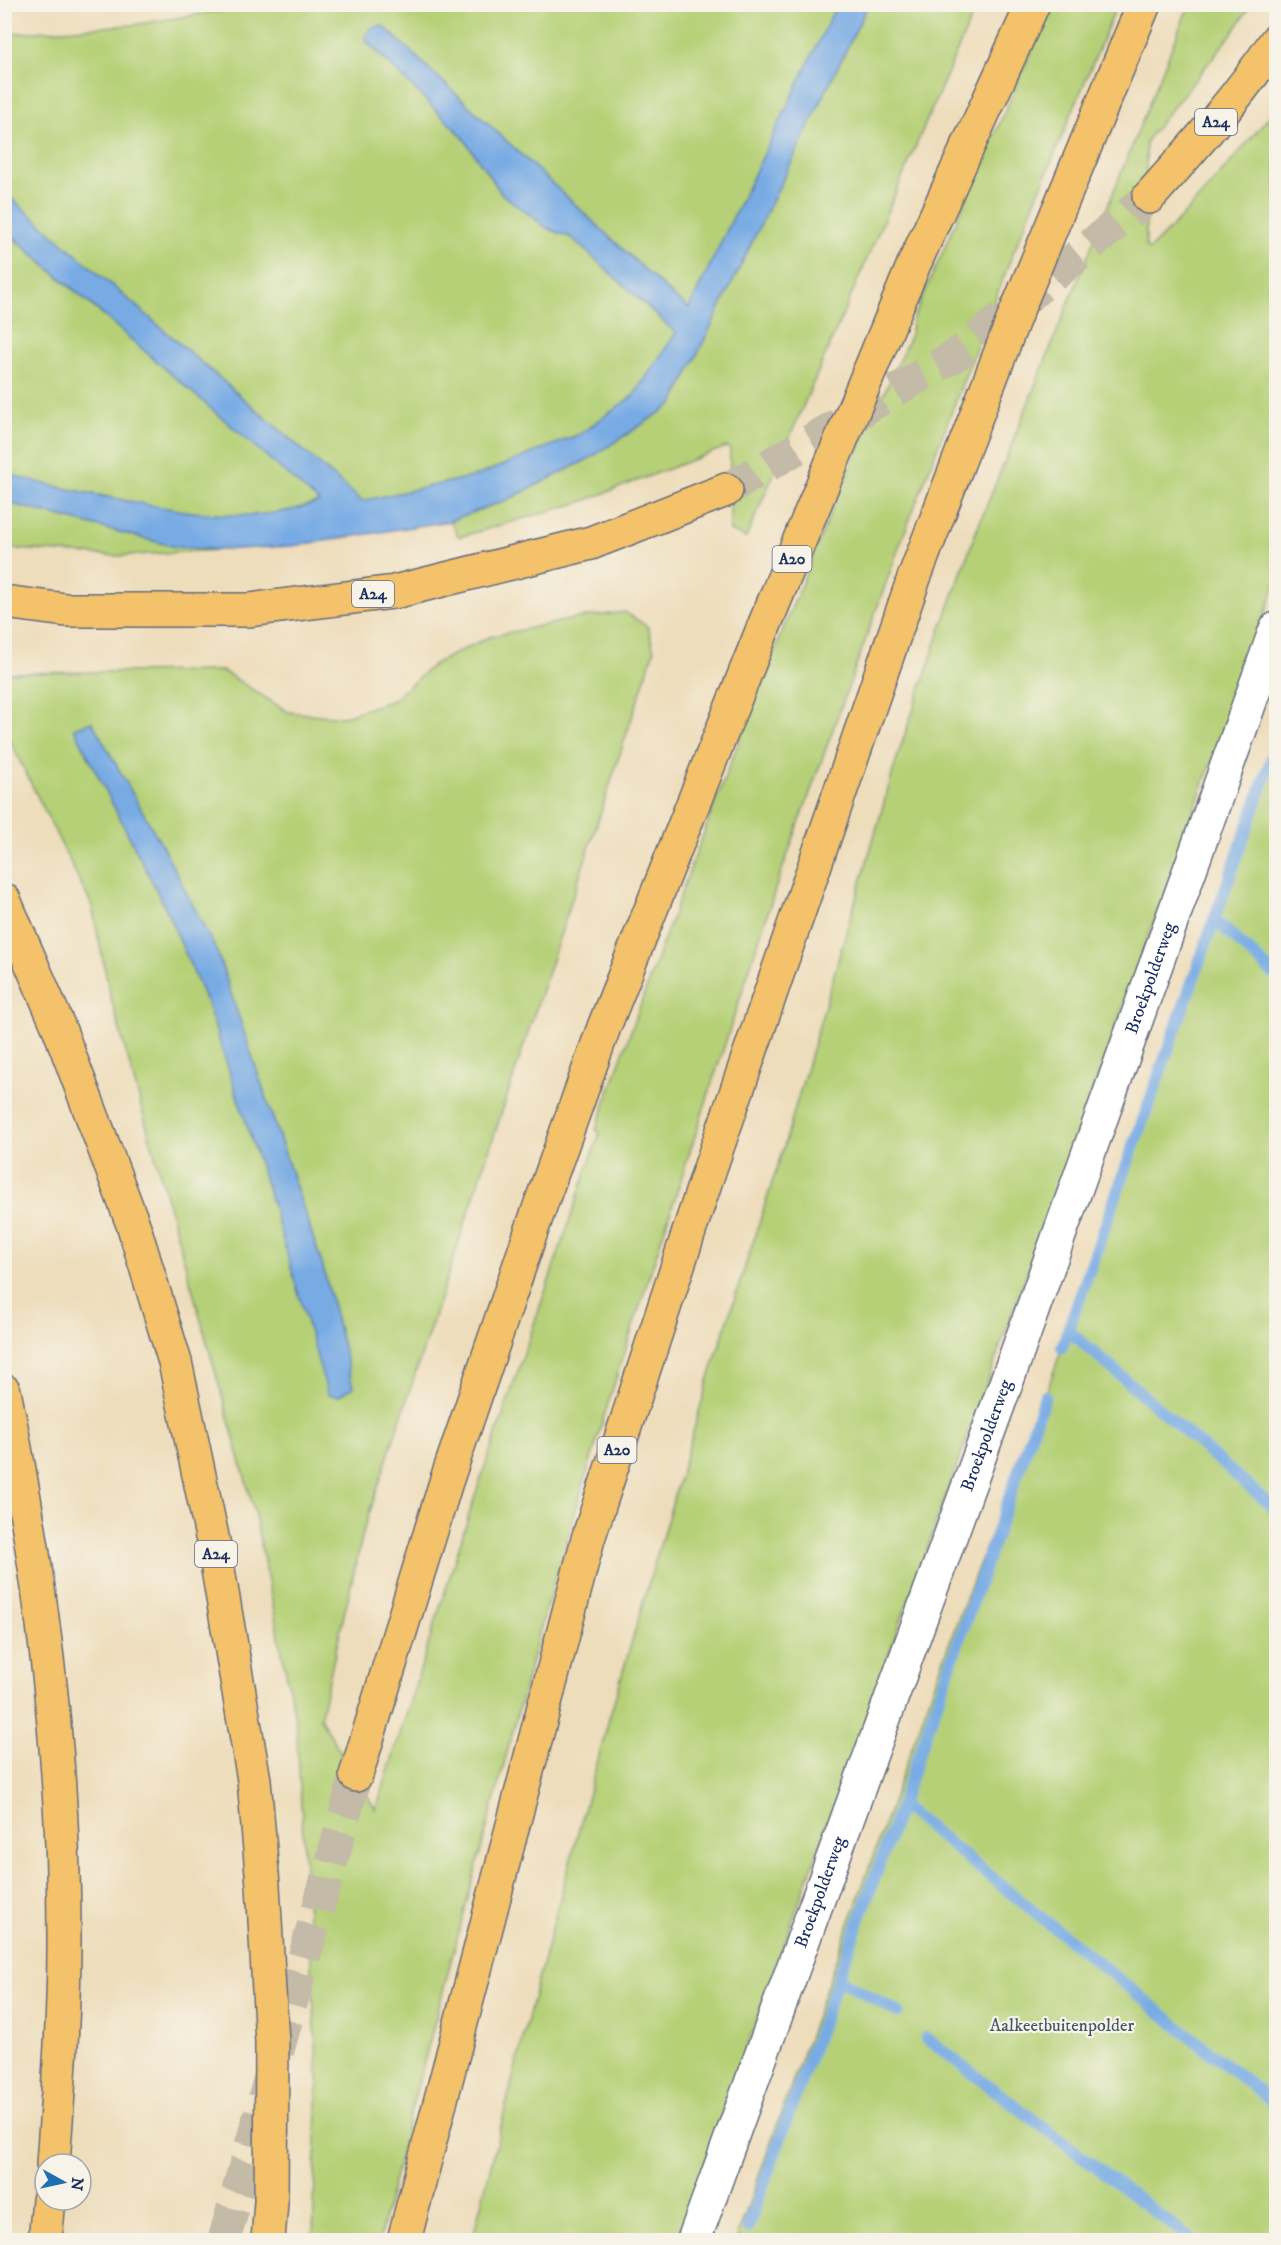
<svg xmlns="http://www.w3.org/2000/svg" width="1281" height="2245" font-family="'IM FELL DW Pica',serif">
<rect width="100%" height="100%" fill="#f7f3e8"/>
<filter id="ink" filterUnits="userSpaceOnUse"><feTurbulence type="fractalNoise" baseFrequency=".0167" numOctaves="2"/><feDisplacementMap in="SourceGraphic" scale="12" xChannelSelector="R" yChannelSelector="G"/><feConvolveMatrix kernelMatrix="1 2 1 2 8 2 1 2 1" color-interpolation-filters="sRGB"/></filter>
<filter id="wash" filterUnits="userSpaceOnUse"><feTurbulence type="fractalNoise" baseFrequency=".008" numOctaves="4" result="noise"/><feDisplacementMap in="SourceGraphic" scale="24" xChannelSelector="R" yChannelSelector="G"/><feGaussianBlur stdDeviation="1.35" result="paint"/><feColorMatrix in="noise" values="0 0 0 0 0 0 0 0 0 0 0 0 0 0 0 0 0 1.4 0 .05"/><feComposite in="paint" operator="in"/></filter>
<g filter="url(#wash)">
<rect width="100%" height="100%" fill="#edb"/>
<!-- green -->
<g fill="#b5d076" stroke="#68806a" stroke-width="1.5" fill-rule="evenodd">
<polygon points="265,4 837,5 689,308 672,295 383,26 367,42 462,136 502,194 547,228 572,238 676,333 634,395 580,434 476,476 362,501 5,193 5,34 132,25"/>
<polygon points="868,5 977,5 746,538 730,531 730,449 726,447 581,502 459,537 450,521 511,498 592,457 673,404"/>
<path d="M1052 5H1117L1011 258 899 547 778 881 609 1400 544 1615 407 2125 379 2240H313L318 2076 296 1723 254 1510 110 995 92 906 5 731V673L223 671 288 712 342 717 393 700 434 664 489 637 578 618 625 612 648 627 654 651 364 1529 320 1718 376 1810 476 1493 600 1132 596 1130C667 926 743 724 826 524 852 460 883 397 911 334L912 321ZM92 722 165 851 217 952 323 1267 353 1387 270 1196 207 1003 165 907 74 728Z"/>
<path d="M1189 5H1251L1234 31 1146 141V247L1149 250C1195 205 1236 157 1276 108V583L677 2240H472L535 1991 609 1719 708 1381 784 1146 897 758 940 631 974 537Z"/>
<polygon points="4,230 320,502 281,513 240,516 188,513 34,482 5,473"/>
<polygon points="4,502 176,547 220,550 115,556 5,548"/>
<polygon points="1276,747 1276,2240 736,2240 959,1616 1045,1396"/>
</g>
<!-- water -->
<g fill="#78abe4" stroke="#4a6da1" stroke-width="1.5">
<path d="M837 4 868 5 673 404 592 457 511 498 450 521 292 546 220 550 176 547 5 502V473C40 484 76 491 112 498 181 511 251 527 319 502L5 230V193L362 501 476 476 580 434 634 395 676 333 572 238 547 228 502 194 462 136 367 42 365 37C369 29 373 25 383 26L672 295 689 308Z"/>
<polygon points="92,722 165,851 217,952 323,1267 353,1387 339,1396 328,1395 270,1196 207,1003 165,907 74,728"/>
</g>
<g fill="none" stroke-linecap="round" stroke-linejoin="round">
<!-- stream -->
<g stroke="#78abe4" stroke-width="12">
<polyline points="1214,919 1276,976"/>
<polyline points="1069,1331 1276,1510"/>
<polyline points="1062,1347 1276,747"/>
<polyline points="901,1805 1276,2105"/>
<polyline points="838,1979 898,2012"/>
<polyline points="926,2038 1192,2240"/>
<polyline points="748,2227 901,1805 1045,1396"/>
</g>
</g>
</g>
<g filter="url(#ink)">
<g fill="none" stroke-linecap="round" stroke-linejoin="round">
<!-- highway-tunnel -->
<g stroke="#c4baa8" stroke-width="33" stroke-dasharray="33 16" stroke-linecap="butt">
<polyline points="726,490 958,354 1149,197"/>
<polyline points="224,2240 356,1775"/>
</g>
<defs>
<g id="street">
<path id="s1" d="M694 2240 1017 1353 1276 629"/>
</g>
<g id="highway">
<path d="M1149 197C1194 147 1238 97 1276 41"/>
<polyline points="4,602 66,610 249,610 394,592 591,543 726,490"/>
<polyline points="4,900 59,1028 134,1227 175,1362 214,1546 254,1780 263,1885 272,2043 271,2202 268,2240"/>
<path d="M4 1391C41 1574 65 1759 64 1946 64 2019 58 2092 53 2164"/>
<polyline points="356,1775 446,1482 533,1226 604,1027 764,626 914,264 1033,4"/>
<polyline points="45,2240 49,2200"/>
<polyline points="404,2240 588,1539 707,1177 914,578 1015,315 1144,4"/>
</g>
</defs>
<!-- street casing -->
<use href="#street" stroke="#656c7f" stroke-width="36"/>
<!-- highway casing -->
<use href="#highway" stroke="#656c7f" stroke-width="36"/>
<!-- path -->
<polyline stroke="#656c7f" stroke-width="4" stroke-dasharray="1.5 4.5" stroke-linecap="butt" points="733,2234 752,2240"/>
<!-- street -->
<use href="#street" stroke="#fff" stroke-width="33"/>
<!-- highway -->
<use href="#highway" stroke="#f3c26a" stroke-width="33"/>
</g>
</g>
<g text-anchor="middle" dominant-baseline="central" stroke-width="4.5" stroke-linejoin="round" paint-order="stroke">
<!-- shield labels -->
<g fill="#f7f3e8" stroke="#5d6a87" stroke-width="1.5">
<rect x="1195" y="109" width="42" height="26" rx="4.5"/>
<rect x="772.5" y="546" width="39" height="26" rx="4.5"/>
<rect x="352" y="581" width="42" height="26" rx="4.5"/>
<rect x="597.5" y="1437" width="39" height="26" rx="4.5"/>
<rect x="195" y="1541" width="42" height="26" rx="4.5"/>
</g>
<g font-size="16" font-weight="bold" fill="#1b2f5e">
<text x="1216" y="122">A24</text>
<text x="792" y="559">A20</text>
<text x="373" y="594">A24</text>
<text x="617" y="1450">A20</text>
<text x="216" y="1554">A24</text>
</g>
<!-- street labels -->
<g font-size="18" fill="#1b2f5e" stroke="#f7f3e8">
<text stroke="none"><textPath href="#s1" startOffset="1342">Broekpolderweg</textPath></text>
<text stroke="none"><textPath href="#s1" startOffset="856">Broekpolderweg</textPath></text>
<text stroke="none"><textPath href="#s1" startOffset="370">Broekpolderweg</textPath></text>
</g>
<!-- park labels -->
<g font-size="18" fill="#425764" stroke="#f7f3e8">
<text x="1062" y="2026">Aalkeetbuitenpolder</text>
</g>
</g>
<!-- margin -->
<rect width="1281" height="2245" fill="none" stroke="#f7f3e8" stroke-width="24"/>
<!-- north arrow -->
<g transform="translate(63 2182) rotate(98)"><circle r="28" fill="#f7f3e8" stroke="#9fa5b1" stroke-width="1.5"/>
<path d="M0-4.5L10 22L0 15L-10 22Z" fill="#1f6fb2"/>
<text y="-9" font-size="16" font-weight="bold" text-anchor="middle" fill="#1b2f5e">N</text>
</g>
</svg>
